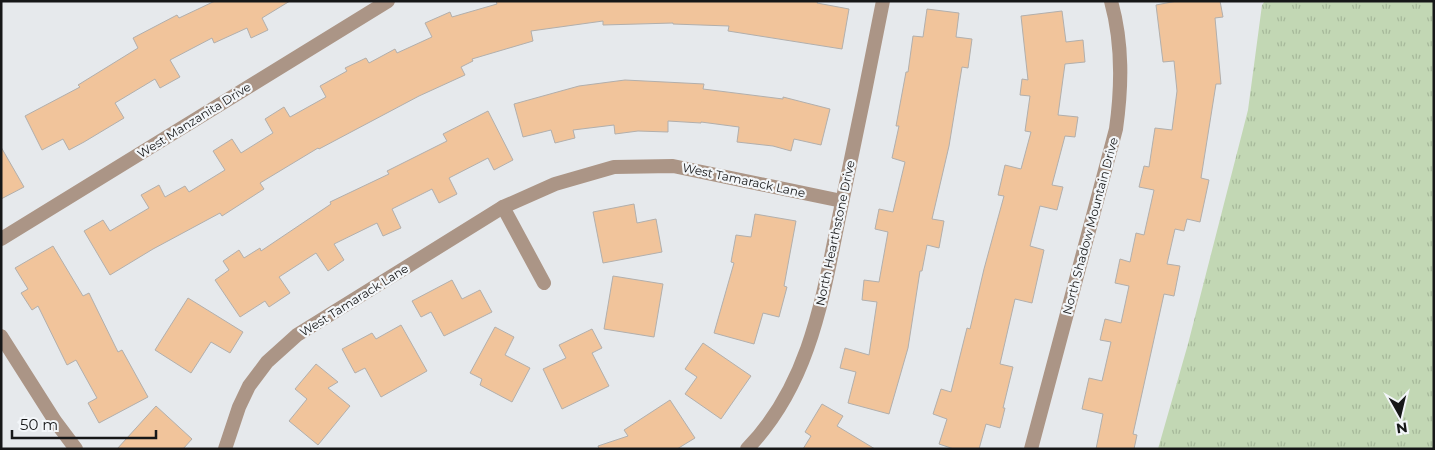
<svg xmlns="http://www.w3.org/2000/svg" width="1435" height="450" font-family="Montserrat,sans-serif">
<defs>
<pattern id="grass-tufts" width="24" height="20" patternUnits="userSpaceOnUse" patternTransform="scale(1.25)"><rect width="24" height="20" fill="#c2d7b4"/><path d="M3 7l-1-3M5 7V3M7 7l1-3M15 17l-1-3M17 17v-4M19 17l1-3" fill="none" stroke="#a6b89a"/></pattern>
</defs>
<rect width="100%" height="100%" fill="#e6e9ec"/>
<!-- grass -->
<polygon fill="url(#grass-tufts)" points="1265,1 1434,1 1434,449 1158,449 1188,344 1248,110 1262,5"/>
<!-- building -->
<g fill="#f1c49b" stroke="#b2afac">
<polygon points="215,1 290,1 262,18 268,30 251,38 247,28 214,43 212,38 170,60 180,77 160,88 155,79 115,103 124,118 84,142 69,150 63,139 42,150 25,116 80,87 78,85 138,48 133,38 177,15 179,18"/>
<polygon points="496,1 818,1 817,3 849,9 842,49 728,31 729,26 673,24 673,23 603,25 603,21 531,31 533,41 472,59 473,61 461,67 465,75 419,96 319,149 318,148 260,183 264,189 222,216 220,213 153,249 110,275 84,231 103,220 110,231 149,208 141,195 159,185 165,197 185,186 189,192 225,170 213,151 232,139 241,153 273,133 265,119 284,107 290,117 326,97 320,86 347,71 345,68 366,58 369,63 395,49 397,53 432,37 425,23 450,12 452,17 497,4"/>
<polygon points="1177,1 1220,1 1223,17 1215,18 1221,84 1216,84 1201,178 1209,180 1200,222 1187,219 1184,231 1175,229 1167,264 1180,266 1174,296 1164,294 1133,434 1137,435 1134,449 1096,449 1103,414 1082,409 1089,378 1102,381 1111,342 1100,340 1105,319 1121,323 1129,286 1115,283 1120,259 1130,262 1136,233 1144,235 1154,190 1139,187 1144,166 1149,167 1155,128 1172,130 1177,91 1174,61 1163,62 1156,5"/>
<polygon points="927,9 959,13 956,37 972,39 968,68 962,67 949,146 932,219 944,221 939,248 927,245 922,271 920,271 908,348 889,414 848,403 856,372 840,368 845,348 869,355 877,302 862,300 864,280 879,282 888,232 875,229 879,209 893,212 905,162 892,158 899,126 896,126 906,72 908,72 913,36 923,37"/>
<polygon points="1062,11 1066,42 1083,40 1085,62 1065,64 1058,115 1078,117 1075,137 1065,136 1052,185 1063,187 1057,210 1040,206 1030,246 1044,250 1032,303 1015,299 1000,364 1013,367 1003,408 1005,408 1000,428 986,424 979,449 954,449 939,444 947,419 933,414 941,389 951,392 967,328 970,329 984,269 1004,196 998,195 1005,165 1021,169 1031,132 1025,131 1030,96 1020,95 1022,79 1028,80 1021,16"/>
<polygon points="625,80 704,84 703,89 783,99 783,97 830,109 821,145 794,139 791,151 773,146 737,142 739,127 701,122 701,123 668,121 668,132 638,131 615,134 614,125 573,130 575,138 555,143 551,130 523,137 514,104 579,86"/>
<polygon points="488,111 513,160 494,170 488,158 449,178 457,194 439,203 432,189 392,209 401,228 383,236 377,223 334,244 344,260 328,271 316,253 279,277 290,293 269,307 265,301 240,317 215,280 229,270 223,261 239,250 244,258 260,248 261,251 331,204 330,202 389,174 387,171 447,141 443,134"/>
<polygon points="1,147 24,187 1,199"/>
<polygon points="634,204 637,223 656,219 662,252 603,263 593,212"/>
<polygon points="755,214 796,221 784,286 787,287 779,317 763,313 754,344 714,333 734,263 731,262 736,235 751,237"/>
<polygon points="53,246 83,296 89,293 118,352 122,350 148,397 99,423 88,403 97,398 76,360 67,365 38,306 32,310 21,293 28,289 15,268"/>
<polygon points="613,276 663,284 654,337 604,329"/>
<polygon points="452,280 462,299 480,290 492,312 444,336 431,312 421,317 412,301"/>
<polygon points="188,298 243,332 230,353 211,342 191,373 155,350"/>
<polygon points="401,325 427,371 381,397 365,368 355,373 342,349 372,333 376,339"/>
<polygon points="495,327 514,337 505,355 530,368 512,402 480,385 482,379 470,373"/>
<polygon points="592,329 602,348 592,353 609,386 562,409 543,369 566,358 559,345"/>
<polygon points="703,343 751,376 721,419 685,394 697,377 685,369"/>
<polygon points="316,364 338,382 328,388 350,406 318,445 289,421 307,399 295,389"/>
<polygon points="670,400 695,438 677,449 599,449 598,446 628,436 624,430"/>
<polygon points="822,404 843,416 837,426 875,449 803,449 811,436 805,432"/>
<polygon points="156,406 192,439 183,449 117,449"/>
</g>
<g fill="none" stroke-linecap="round" stroke-linejoin="round">
<!-- minor -->
<g stroke="#ab9586" stroke-width="14">
<polyline points="503,207 544,283"/>
<polyline points="1,239 388,1"/>
<polyline points="1,336 55,421 76,449"/>
<polyline points="225,449 239,407 249,386 267,362 297,335 503,207 555,184 614,167 673,166 842,201"/>
<path d="M747 449C814 380 824 287 843 198 857 132 870 67 883 1"/>
<path d="M1031 449 1116 129C1122 86 1123 44 1111 1"/>
</g>
</g>
<g text-anchor="middle" dominant-baseline="central" stroke-width="4.5" stroke-linejoin="round" paint-order="stroke">
<!-- street labels -->
<g font-size="12" fill="#161718" stroke="#f3f6f9">
<text transform="translate(194 120) rotate(-32)">West Manzanita Drive</text>
<text transform="translate(744 180) rotate(12)">West Tamarack Lane</text>
<text transform="translate(1090 226) rotate(-75)">North Shadow Mountain Drive</text>
<text transform="translate(835 233) rotate(-78)">North Hearthstone Drive</text>
<text transform="translate(354 300) rotate(-32)">West Tamarack Lane</text>
</g>
</g>
<!-- border -->
<rect width="1435" height="450" fill="none" stroke="#161718" stroke-width="5"/>
<!-- north arrow -->
<g transform="translate(1400 415) rotate(172)" stroke="#f3f6f9" stroke-width="4" paint-order="stroke">
<path d="M0-4L9 19L0 12L-9 19Z" fill="#161718"/>
<text y="-8" font-size="14" font-weight="bold" text-anchor="middle" fill="#161718">N</text>
</g>
<!-- scale -->
<path d="M12 430v8h144v-8" fill="none" stroke="#161718" stroke-width="2.5"/>
<text x="20" y="430" font-size="15" fill="#161718" stroke="#f3f6f9" stroke-width="4" paint-order="stroke">50 m</text>
</svg>
